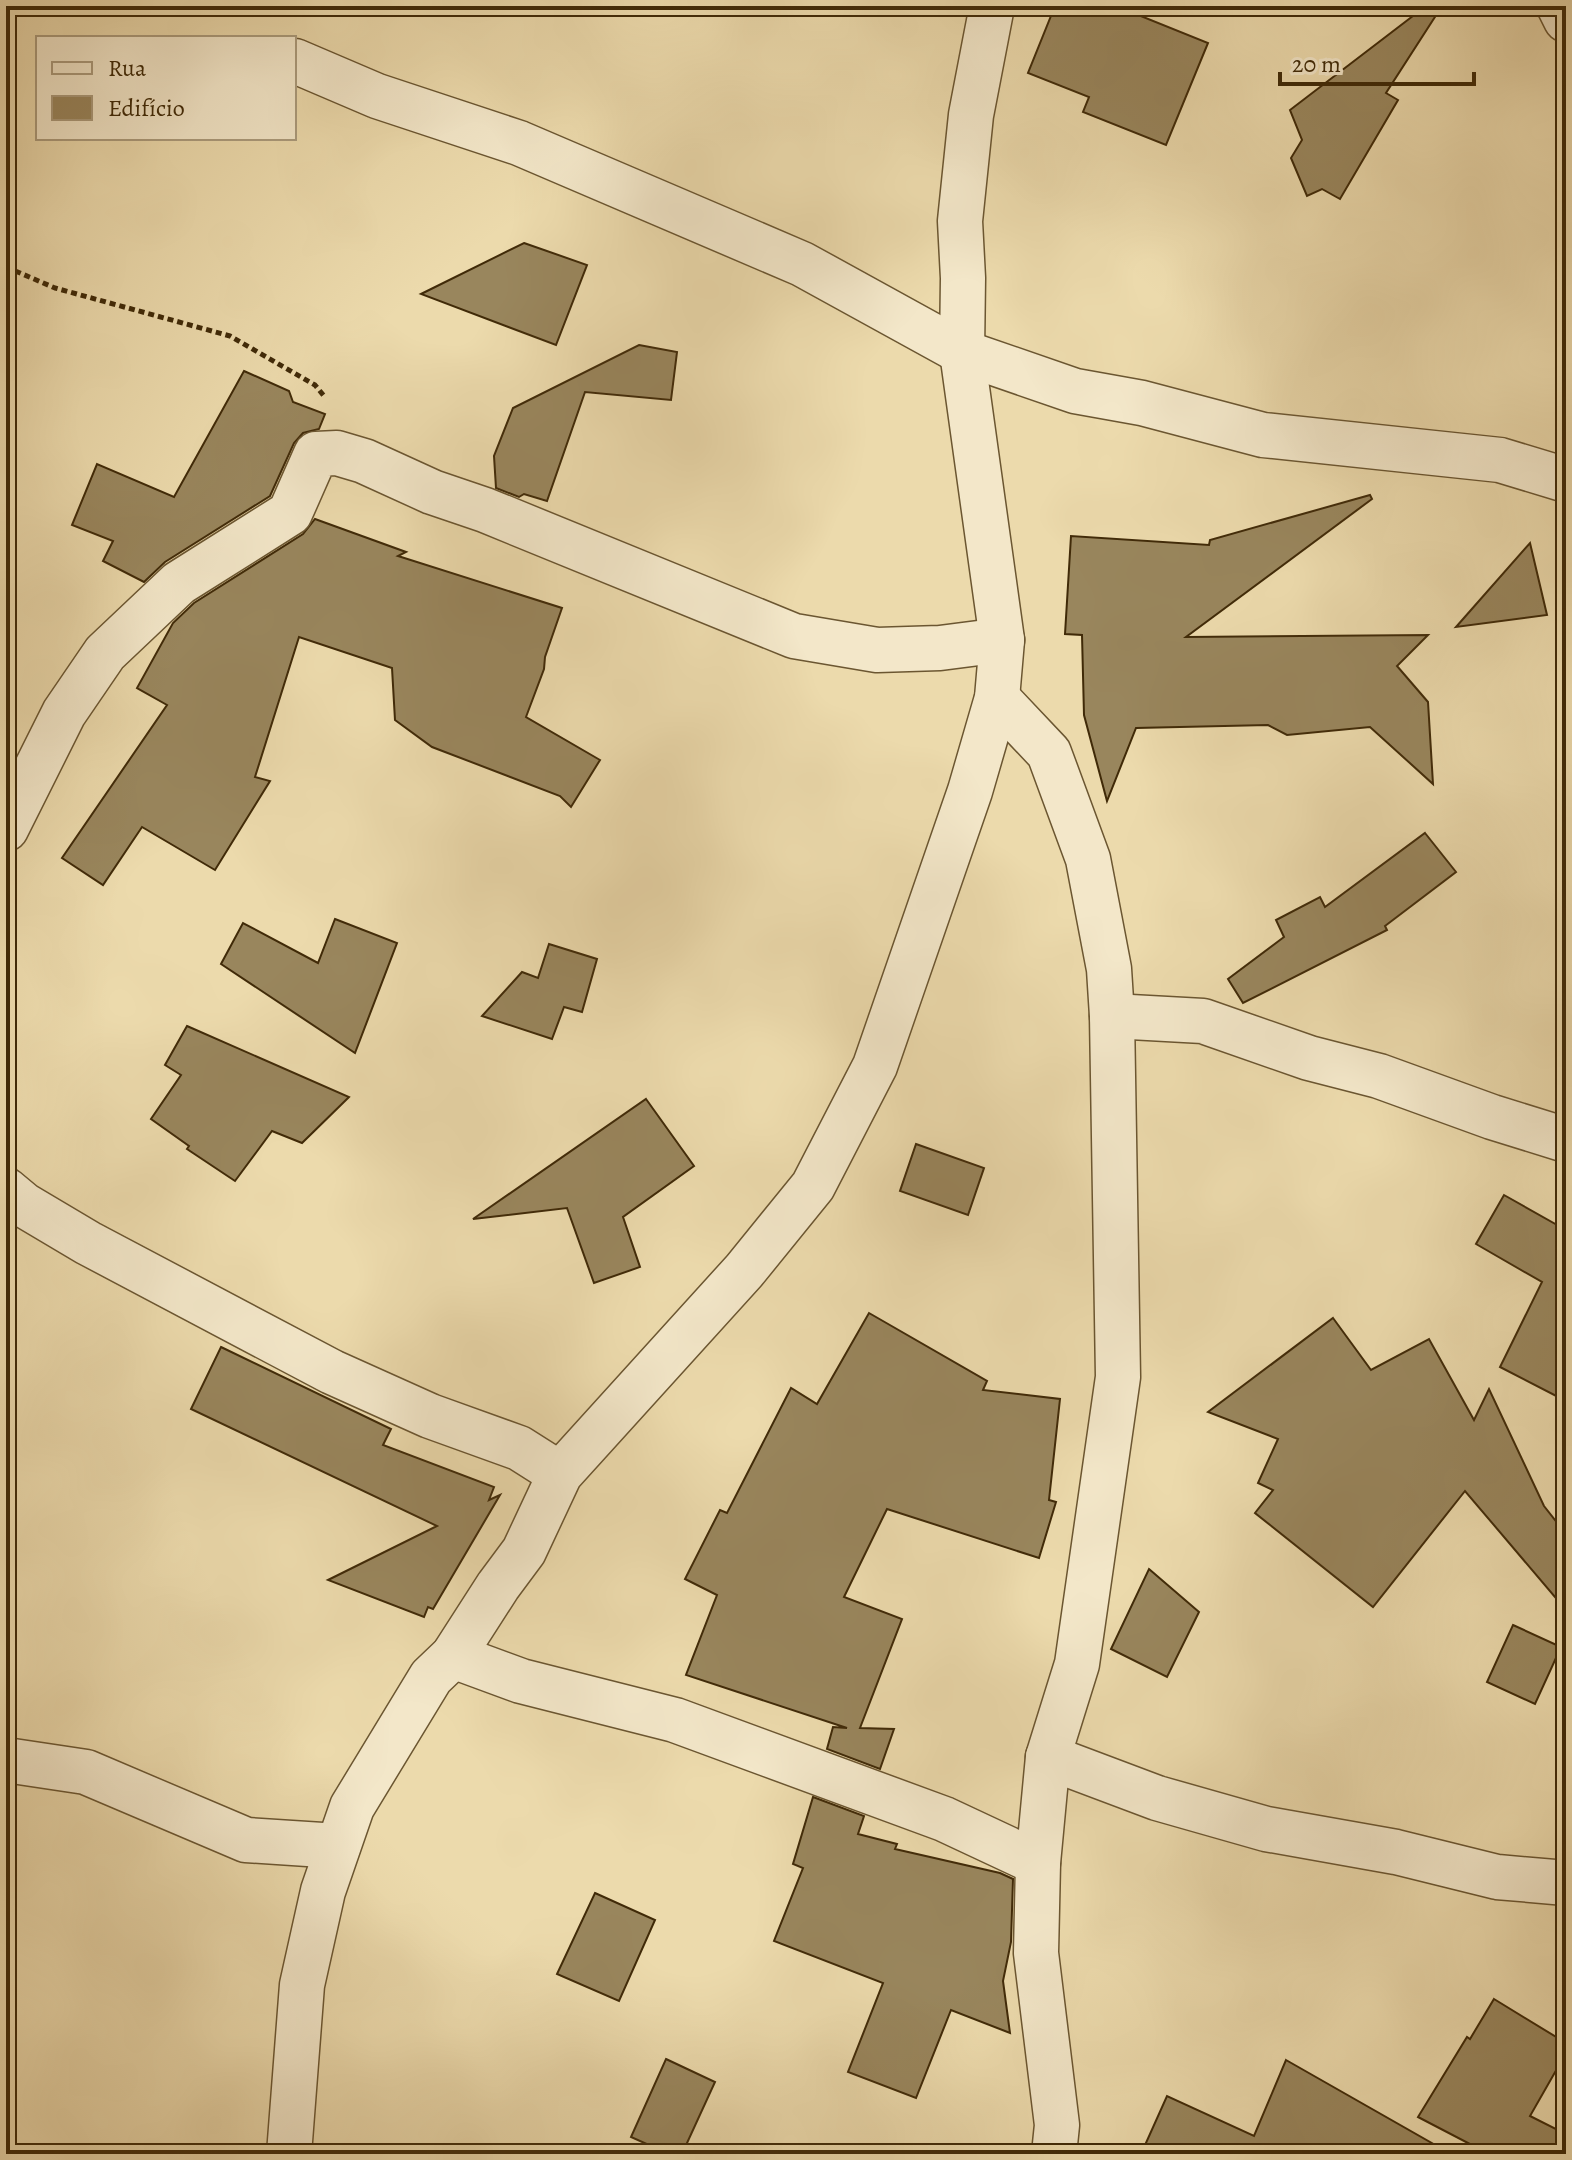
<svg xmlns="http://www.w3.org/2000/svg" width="1572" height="2160" font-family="Alegreya,serif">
<rect width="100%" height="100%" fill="#ecdaac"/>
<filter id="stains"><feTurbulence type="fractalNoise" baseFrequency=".0025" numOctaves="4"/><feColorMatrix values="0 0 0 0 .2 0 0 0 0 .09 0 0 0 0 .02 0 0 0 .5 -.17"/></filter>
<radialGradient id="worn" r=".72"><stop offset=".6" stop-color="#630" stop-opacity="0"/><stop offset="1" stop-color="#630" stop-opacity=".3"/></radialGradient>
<!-- building -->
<g fill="#99865d" stroke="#402a08" stroke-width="2">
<polygon points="1055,6 1116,6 1208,43 1166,145 1083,112 1089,97 1028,73"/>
<polygon points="1426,6 1442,6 1386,93 1398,100 1340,199 1322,189 1307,196 1291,158 1302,140 1290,110"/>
<polygon points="524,243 587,265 556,345 421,294"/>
<polygon points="639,345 677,352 671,400 585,392 547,501 524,494 519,497 496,488 494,456 513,408"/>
<polygon points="244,371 289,391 293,402 325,414 319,429 303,433 294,443 270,496 165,562 144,582 103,561 113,541 72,525 97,464 174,497"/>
<polygon points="1370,495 1372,499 1186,637 1428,635 1397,666 1428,702 1433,784 1370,727 1287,735 1268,725 1136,728 1107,801 1084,715 1082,635 1065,634 1071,536 1209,545 1210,540"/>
<polygon points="315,519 406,552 398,556 562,608 545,657 544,669 526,717 600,760 571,807 560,796 432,747 395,720 392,668 299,637 255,777 270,781 215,870 142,827 103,885 62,858 167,705 137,688 173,623 194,603 303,534"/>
<polygon points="1530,543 1547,615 1456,627"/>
<polygon points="1425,833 1456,872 1385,926 1387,930 1243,1003 1228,979 1284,937 1276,920 1320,897 1325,907"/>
<polygon points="335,919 397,943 355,1053 221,964 243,923 318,963"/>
<polygon points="549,944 597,959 582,1012 564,1007 552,1039 482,1016 522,972 538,978"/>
<polygon points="187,1026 349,1097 302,1143 272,1131 235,1181 187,1149 189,1146 151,1119 181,1075 165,1065"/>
<polygon points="646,1099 694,1166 623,1217 640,1267 594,1283 567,1208 473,1219"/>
<polygon points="916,1144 984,1168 968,1215 900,1191"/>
<polygon points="1504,1195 1566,1230 1566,1401 1500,1367 1542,1282 1476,1244"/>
<polygon points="869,1313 987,1381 983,1390 1060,1399 1049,1500 1056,1502 1039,1558 887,1509 844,1597 902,1619 860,1728 894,1729 880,1769 827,1749 833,1727 847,1728 686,1675 717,1595 685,1579 720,1510 727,1513 791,1388 817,1404"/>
<polygon points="1333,1318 1371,1370 1429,1339 1474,1420 1489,1389 1544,1506 1566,1534 1566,1610 1465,1491 1373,1607 1255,1513 1273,1490 1258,1483 1278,1439 1208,1412"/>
<polygon points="221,1347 391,1429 383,1445 494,1487 489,1500 500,1495 433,1609 428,1607 424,1617 328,1580 437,1526 191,1409"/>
<polygon points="1149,1569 1199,1612 1167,1677 1111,1649"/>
<polygon points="1513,1625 1561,1647 1535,1704 1487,1682"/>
<polygon points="813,1797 864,1816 858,1834 897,1844 895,1849 1000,1873 1013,1879 1011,1942 1003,1981 1010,2033 951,2010 916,2098 848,2072 883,1983 774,1941 803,1868 793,1864"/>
<polygon points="595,1893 655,1920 619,2001 557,1974"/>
<polygon points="1494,1999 1566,2043 1566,2053 1530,2116 1566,2134 1566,2154 1489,2154 1418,2117 1467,2037 1470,2039"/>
<polygon points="666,2059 715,2082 682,2154 669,2154 631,2137"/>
<polygon points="1286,2060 1451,2154 1141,2154 1167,2096 1254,2136"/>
</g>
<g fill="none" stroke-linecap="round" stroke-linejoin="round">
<defs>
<g id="minor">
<polyline points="1559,6 1566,20"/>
<polyline points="295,61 377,96 519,143 802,264 962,352 1075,391 1142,403 1263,435 1500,460 1566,480"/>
<polyline points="997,698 1049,753 1088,859 1109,969 1112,1016 1118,1377 1077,1664 1048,1757 1038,1863 1036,1953 1057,2125 1054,2154"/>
<polyline points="6,829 64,713 105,653 179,583 290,513 316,454 337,453 364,461 432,492 485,510 794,636 877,650 940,648 1002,640"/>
<polyline points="1112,1016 1203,1021 1309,1058 1379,1076 1492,1117 1566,1140"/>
<polyline points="6,1190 24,1205 88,1243 332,1372 430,1416 519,1448 560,1474"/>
<polyline points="453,1656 521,1681 675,1720 944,1819 1038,1863"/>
<polyline points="1048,1757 1157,1798 1266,1829 1396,1852 1497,1877 1566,1883"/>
<polyline points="6,1760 86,1772 246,1840 338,1846"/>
<polyline points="289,2154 302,1985 323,1891 352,1807 431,1677 453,1656 498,1586 524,1551 560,1474 744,1271 813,1186 875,1066 970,791 997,698 1002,640 962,352 963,278 960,221 971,115 992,6"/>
</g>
</defs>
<!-- minor casing -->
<use href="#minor" stroke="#6b5631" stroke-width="47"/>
<!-- path -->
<polyline stroke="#402a08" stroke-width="5" stroke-dasharray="6 4" stroke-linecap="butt" points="6,267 55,288 230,336 315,385 324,396"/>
<!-- minor -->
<use href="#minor" stroke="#f3e7c9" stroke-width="44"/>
</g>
<!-- margin -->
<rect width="1572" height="2160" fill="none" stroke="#ecdaac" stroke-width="32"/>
<rect x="8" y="8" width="1556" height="2144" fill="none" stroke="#402a08" stroke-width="4"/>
<rect x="16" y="16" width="1540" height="2128" fill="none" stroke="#402a08" stroke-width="2"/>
<!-- legend -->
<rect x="36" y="36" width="260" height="104" fill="#f3e7c9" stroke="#ab9b7c" stroke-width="2"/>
<rect x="52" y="62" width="40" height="12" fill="#f3e7c9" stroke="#ab9b7c" stroke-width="2"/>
<text x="108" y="76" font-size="24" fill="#402a08">Rua</text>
<rect x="52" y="96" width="40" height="24" fill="#99865d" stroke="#ab9b7c" stroke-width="2"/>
<text x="108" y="116" font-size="24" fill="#402a08">Edifício</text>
<!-- scale -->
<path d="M1280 72v12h194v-12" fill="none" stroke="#402a08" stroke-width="4"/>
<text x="1292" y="72" font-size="24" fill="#402a08" stroke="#f3e7c9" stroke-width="6" paint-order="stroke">20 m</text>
<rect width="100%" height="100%" filter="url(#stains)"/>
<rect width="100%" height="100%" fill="url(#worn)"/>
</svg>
